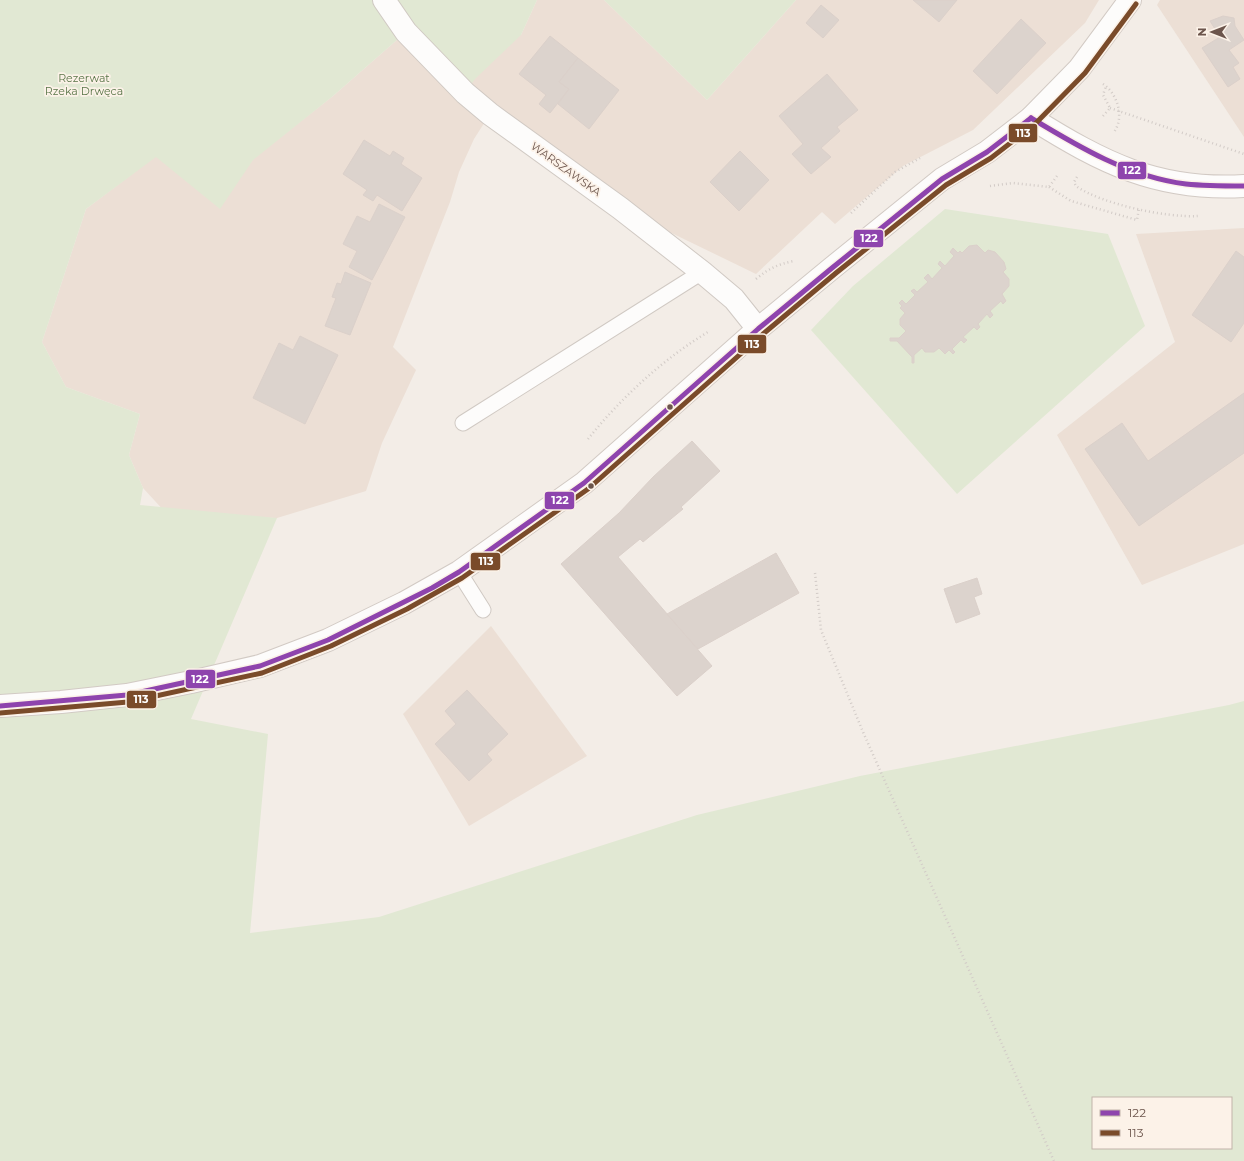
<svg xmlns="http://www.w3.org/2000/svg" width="1244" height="1161" font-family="Montserrat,sans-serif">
<rect width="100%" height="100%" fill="#f3ede7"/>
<!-- residential -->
<g fill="#ecdfd5">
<polygon points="537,0 604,0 707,100 796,0 1099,0 1085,23 973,130 903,166 835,224 822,212 756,274 620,208 490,114 474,139 459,172 450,202 393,347 416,370 382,443 366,491 277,518 167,514 143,488 129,455 140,414 66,387 42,342 86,209 156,156 254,158 333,96 406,32 521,35"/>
<polygon points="1160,0 1244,0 1244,137 1157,5"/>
<polygon points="1244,228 1244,544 1142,585 1057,435 1175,342 1136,234"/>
<polygon points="491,626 587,756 469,826 403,714"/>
</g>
<!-- green -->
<g fill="#e1e8d3" fill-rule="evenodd">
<path d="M0 0H537L521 35 475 79 465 93 406 32 333 96 253 160 220 209 156 157 86 209 42 342 66 387 140 414 129 455 143 488 140 505 277 518 191 719 268 734 250 933 379 917 697 815 860 776 1229 705 1244 701V1161H0ZM1093 1098H1231V1148H1093Z"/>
<polygon points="604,0 796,0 707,100"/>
<polygon points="945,209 1108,234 1145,326 957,494 811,330 853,286"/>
</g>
<!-- building -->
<g fill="#dcd3cd" stroke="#dbd0ca">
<polygon points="913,0 957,0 939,22"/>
<polygon points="821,5 839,20 823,38 806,23"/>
<polygon points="1223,16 1234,18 1235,26 1244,40 1229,50 1239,63 1233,67 1240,79 1228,87 1202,48 1220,37 1210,21"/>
<polygon points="1021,19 1046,43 997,94 973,71"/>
<polygon points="550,36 578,58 559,82 569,89 550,113 539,104 546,95 519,74"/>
<polygon points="578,58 619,90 589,129 558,104 569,89 559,82"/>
<polygon points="827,74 858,110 837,127 840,131 821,148 831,157 811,174 792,154 803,144 779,116"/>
<polygon points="364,140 390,156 393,151 404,158 401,164 422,178 402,211 377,195 373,201 363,195 367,190 343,174"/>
<polygon points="740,151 769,180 739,211 710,182"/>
<polygon points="379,204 405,217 372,280 349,267 357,251 343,244 357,216 370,222"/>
<polygon points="977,245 985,253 988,250 995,252 1004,262 1006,269 1003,272 1009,279 1009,286 1002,294 1006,301 1003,304 1001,301 990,311 993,315 990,318 987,314 978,324 980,327 977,330 974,327 963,337 967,340 964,343 961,340 952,349 955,352 953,354 949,350 945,354 939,348 934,352 925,352 922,348 914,355 914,363 912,363 912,357 897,341 890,341 890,338 899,338 906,331 900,325 900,319 905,313 900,308 902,306 899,303 902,300 906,304 915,295 911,291 914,289 917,292 928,282 924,278 928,274 932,279 942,268 938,264 940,261 945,266 954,256 950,252 953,248 958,253 960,251 962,253 969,246"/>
<polygon points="1236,251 1244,257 1244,323 1231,342 1192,315"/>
<polygon points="345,272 371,283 350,335 325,326 336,298 332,297 337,283 341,284"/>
<polygon points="300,336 338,355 305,424 253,398 279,343 293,350"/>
<polygon points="1244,393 1244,453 1139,526 1085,449 1122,423 1148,461"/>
<polygon points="692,441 720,471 681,507 683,509 643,542 640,539 618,557 712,666 677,696 561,564 619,513 653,477"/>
<polygon points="776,553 799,593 698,649 667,614"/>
<polygon points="977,578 982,594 974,597 980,614 956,623 944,589"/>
<polygon points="467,690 508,734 487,754 492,760 469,781 435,744 456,724 445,711"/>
</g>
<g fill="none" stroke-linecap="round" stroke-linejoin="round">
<defs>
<g id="lane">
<polyline points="463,423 702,272"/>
<polyline points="459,572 483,610"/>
</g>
<polyline id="street" points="384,0 406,32 465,93 490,114 620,208 702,272 734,299 758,329"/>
<g id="secondary">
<path d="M1031 118C1103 163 1157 191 1244 186"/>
<polyline points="0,706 61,702 127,695 191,682 260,666 328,640 404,603 459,572 584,483 758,329 832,268 942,179 987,152 1031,118 1079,69 1130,0"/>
</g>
</defs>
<!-- lane casing -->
<use href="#lane" stroke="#d0c9c3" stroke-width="17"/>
<!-- street casing -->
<use href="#street" stroke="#d0c9c3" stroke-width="24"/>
<!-- secondary casing -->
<use href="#secondary" stroke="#d2cac4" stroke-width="24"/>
<!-- path -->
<g stroke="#d2cbc7" stroke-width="2.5" stroke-dasharray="1 3" stroke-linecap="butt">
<path d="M1103 84C1117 93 1125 117 1114 132"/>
<polyline points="1110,108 1244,154"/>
<polyline points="1103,116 1110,108 1103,95 1106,86"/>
<path d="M1077 177 1074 182 1076 186C1101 204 1167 218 1198 216"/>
<polyline points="990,186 1013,183 1049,187 1057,176"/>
<polyline points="1049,187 1071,201 1137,220 1139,208"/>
<polyline points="851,213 895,172 920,158"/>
<path d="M756 279C768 269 778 264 794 261"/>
<path d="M588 439C621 398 663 359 708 332"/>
<polyline points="815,573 821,630 863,732 1054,1161"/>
</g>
<!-- lane -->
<use href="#lane" stroke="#fdfcfb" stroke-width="15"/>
<!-- street -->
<use href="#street" stroke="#fdfcfb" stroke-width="22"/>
<!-- secondary -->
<use href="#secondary" stroke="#fdfcfb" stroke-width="22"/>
<defs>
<g id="bus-1">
<path d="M1031 118C1079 147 1129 177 1186 184 1205 186 1224 186 1244 186"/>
<polyline points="0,706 127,695 260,666 328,640 432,588 459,572 584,483 758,329 832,268 942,179 987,152 1031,118"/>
</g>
<polyline id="bus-2" points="0,713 128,702 262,673 331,646 407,609 462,578 588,489 763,334 836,273 946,185 991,158 1035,124 1085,73 1136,4"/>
</defs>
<!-- bus-1 casing -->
<use href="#bus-1" stroke="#fcf2e8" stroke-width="8"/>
<!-- bus-2 casing -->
<use href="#bus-2" stroke="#fcf2e8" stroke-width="8"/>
<!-- bus-1 -->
<use href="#bus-1" stroke="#8e44ad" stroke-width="5"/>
<!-- bus-2 -->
<use href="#bus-2" stroke="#7a4b2a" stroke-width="5"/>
</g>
<!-- markers -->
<g fill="#6c554c" stroke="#fcf2e8" stroke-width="1.5">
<circle cx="670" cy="407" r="3.5"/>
<circle cx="591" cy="486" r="3.5"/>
</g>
<g text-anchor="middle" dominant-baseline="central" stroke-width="3.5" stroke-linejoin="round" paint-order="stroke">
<!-- park labels -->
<g font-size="11" fill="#5a7649" stroke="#fcf2e8">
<text x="84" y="78">Rezerwat<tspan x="84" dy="13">Rzeka Drwęca</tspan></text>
</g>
<!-- street labels -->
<g font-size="11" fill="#6c554c" stroke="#fcf2e8">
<text transform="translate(566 169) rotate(36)">WARSZAWSKA</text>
</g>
</g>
<g stroke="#fcf2e8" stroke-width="1.5">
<rect x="1008" y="123" width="30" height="20" rx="4" fill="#7a4b2a"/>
<rect x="1117" y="161" width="30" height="19" rx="4" fill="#8e44ad"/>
<rect x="853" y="229" width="31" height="19" rx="4" fill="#8e44ad"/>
<rect x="737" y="334" width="30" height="20" rx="4" fill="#7a4b2a"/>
<rect x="544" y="491" width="31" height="19" rx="4" fill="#8e44ad"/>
<rect x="470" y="552" width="31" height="19" rx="4" fill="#7a4b2a"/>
<rect x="185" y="669" width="31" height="20" rx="4" fill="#8e44ad"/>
<rect x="126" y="690" width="31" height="19" rx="4" fill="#7a4b2a"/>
</g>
<g font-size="11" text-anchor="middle" font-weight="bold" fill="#fff">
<text x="1023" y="137">113</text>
<text x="1132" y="174">122</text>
<text x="869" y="242">122</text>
<text x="752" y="348">113</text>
<text x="560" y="504">122</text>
<text x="486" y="565">113</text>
<text x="200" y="683">122</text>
<text x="141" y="703">113</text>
</g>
<!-- legend -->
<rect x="1092" y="1097" width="140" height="52" fill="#fcf2e8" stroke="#c2b3aa"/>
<rect x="1100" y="1110" width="20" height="6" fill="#8e44ad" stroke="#c2b3aa"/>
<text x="1128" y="1117" font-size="12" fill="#6c554c">122</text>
<rect x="1100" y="1130" width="20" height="6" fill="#7a4b2a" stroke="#c2b3aa"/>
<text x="1128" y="1137" font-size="12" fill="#6c554c">113</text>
<!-- north arrow -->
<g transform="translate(1212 32) rotate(270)" stroke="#fcf2e8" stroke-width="3" paint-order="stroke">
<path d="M0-3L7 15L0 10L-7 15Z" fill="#6c554c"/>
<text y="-6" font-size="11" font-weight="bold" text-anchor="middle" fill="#6c554c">N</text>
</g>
</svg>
